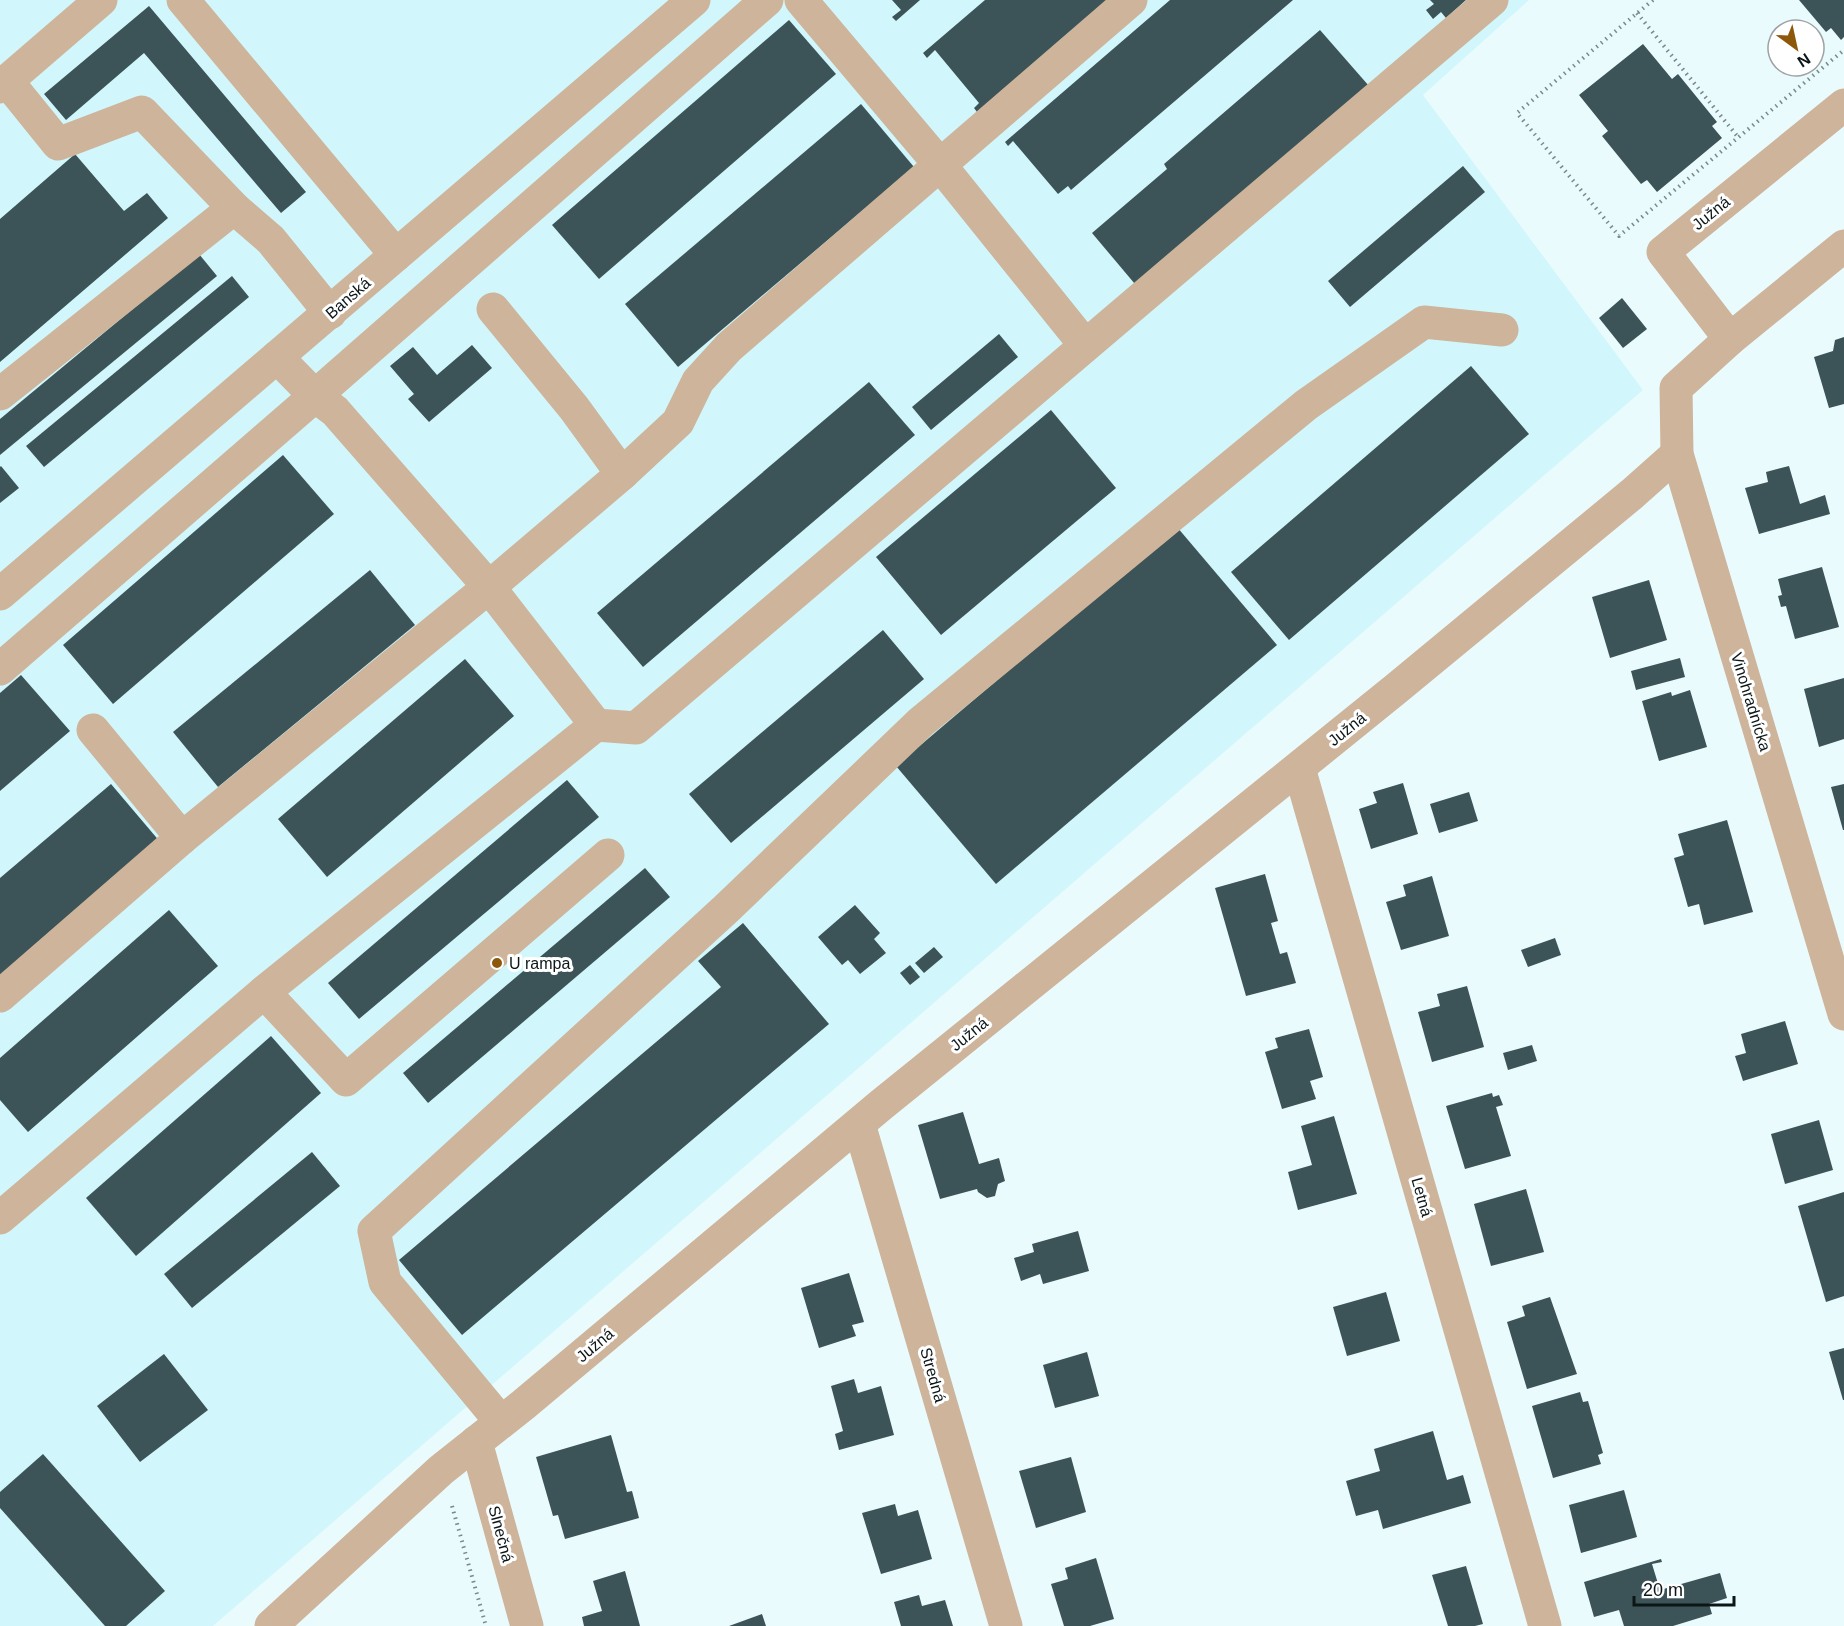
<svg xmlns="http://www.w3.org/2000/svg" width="1844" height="1626" font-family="Helvetica,sans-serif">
<rect width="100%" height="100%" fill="#eafbfd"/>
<!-- built -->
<polygon fill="#d1f7fc" points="0,0 1529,0 1423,95 1643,390 213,1626 0,1626"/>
<!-- building -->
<g fill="#3c5457">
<polygon points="892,0 920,0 896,21 892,17 901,10"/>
<polygon points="985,0 1107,0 977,112 974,108 979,103 935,50 927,58 923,53"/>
<polygon points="1170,0 1293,0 1071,190 1068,186 1058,194 1013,141 1008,146 1005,142"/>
<polygon points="1430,0 1466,0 1446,18 1441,12 1433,19 1426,10 1434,4"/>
<polygon points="1799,0 1844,0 1844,37 1841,40 1831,28 1826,32"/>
<polygon points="149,6 306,192 281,213 144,53 66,120 44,94"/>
<polygon points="789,20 836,74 599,279 552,225"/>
<polygon points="1320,30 1369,86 1140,290 1092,233 1167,169 1164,164"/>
<polygon points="1643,44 1672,79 1678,74 1717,122 1712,126 1722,138 1657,192 1647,180 1641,184 1602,136 1608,131 1579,95"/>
<polygon points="861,104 914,167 678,367 625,304"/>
<polygon points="75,154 124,211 147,193 168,218 0,362 0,219"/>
<polygon points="1463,166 1485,192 1350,307 1328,281"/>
<polygon points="199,254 217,276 0,455 0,419"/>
<polygon points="232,276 249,297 44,467 26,446"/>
<polygon points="1622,298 1647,329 1623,348 1599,318"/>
<polygon points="999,334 1018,357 931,430 912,407"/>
<polygon points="1844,337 1844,404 1829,408 1814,357 1833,351 1835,340"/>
<polygon points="472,345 492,368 429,422 408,399 414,394 390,366 413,347 437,375"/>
<polygon points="1471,366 1529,434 1289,640 1231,572"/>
<polygon points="869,382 915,435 643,667 597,613"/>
<polygon points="1051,410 1116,488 941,635 876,557"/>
<polygon points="283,455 334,514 113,704 63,645"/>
<polygon points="1,466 19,488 0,503 0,467"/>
<polygon points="1789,466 1800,504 1825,495 1830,514 1759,534 1745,488 1768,482 1766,472"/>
<polygon points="1177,527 1277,645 996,884 896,766"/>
<polygon points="1822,567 1839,627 1795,639 1786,606 1781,607 1778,596 1782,595 1778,579"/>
<polygon points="370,570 415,625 218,787 173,732"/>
<polygon points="1649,580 1667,640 1610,658 1592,597"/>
<polygon points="883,630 924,679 731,843 689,794"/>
<polygon points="1680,658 1685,677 1636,690 1631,671"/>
<polygon points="465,659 514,716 327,877 278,819"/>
<polygon points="21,675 70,731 0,791 0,693"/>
<polygon points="1844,678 1844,739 1819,747 1804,689"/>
<polygon points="1690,690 1707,747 1659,761 1642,701 1671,692 1672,696"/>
<polygon points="567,780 599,817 359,1019 328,983"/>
<polygon points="1403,783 1418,834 1371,849 1359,809 1377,803 1373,792"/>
<polygon points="111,784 161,843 0,979 0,878"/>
<polygon points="1844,784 1844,830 1843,830 1831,787"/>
<polygon points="1469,792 1478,821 1439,833 1430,804"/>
<polygon points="1727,820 1753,912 1704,925 1699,904 1688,907 1681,882 1674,858 1684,855 1678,834"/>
<polygon points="645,868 670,897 428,1103 403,1073"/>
<polygon points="1265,874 1278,921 1271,923 1280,954 1287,952 1296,983 1246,996 1215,888"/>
<polygon points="1432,876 1449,936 1401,950 1386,902 1406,896 1403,885"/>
<polygon points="855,905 880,933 874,939 886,953 860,974 848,960 842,965 818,937"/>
<polygon points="169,910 218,966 28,1132 0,1100 0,1058"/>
<polygon points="743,923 829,1024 462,1335 399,1260 721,987 698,961"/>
<polygon points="1555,938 1561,955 1528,967 1521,950"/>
<polygon points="934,947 943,957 924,973 915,963"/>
<polygon points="910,965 920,977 910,985 900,973"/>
<polygon points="1467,986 1484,1047 1432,1062 1418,1012 1440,1006 1437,994"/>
<polygon points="1785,1021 1798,1064 1743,1081 1735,1056 1746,1053 1741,1034"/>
<polygon points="1309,1029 1323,1077 1310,1081 1316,1099 1282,1109 1265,1052 1278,1048 1275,1038"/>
<polygon points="271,1036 321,1093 136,1256 86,1198"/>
<polygon points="1532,1045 1537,1061 1508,1070 1503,1053"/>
<polygon points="1492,1093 1493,1097 1499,1095 1503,1105 1496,1107 1511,1156 1465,1169 1446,1106"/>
<polygon points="963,1112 979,1164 999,1158 1005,1181 998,1184 995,1196 987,1198 978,1192 977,1189 940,1199 918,1125"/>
<polygon points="1334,1116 1357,1194 1298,1210 1288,1172 1312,1165 1301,1126"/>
<polygon points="1819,1120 1833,1170 1785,1184 1771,1134"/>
<polygon points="312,1152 340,1186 192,1308 164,1274"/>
<polygon points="1526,1189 1544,1252 1491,1266 1474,1204"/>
<polygon points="1844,1192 1844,1296 1826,1302 1798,1206"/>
<polygon points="1078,1231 1089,1271 1043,1284 1040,1274 1021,1281 1014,1258 1034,1252 1032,1244"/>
<polygon points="849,1273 864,1322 852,1325 856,1336 819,1348 801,1288"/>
<polygon points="1386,1292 1400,1341 1347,1356 1333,1307"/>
<polygon points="1550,1297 1577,1374 1527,1389 1507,1322 1525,1316 1522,1306"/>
<polygon points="1844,1348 1844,1400 1843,1400 1829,1352"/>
<polygon points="1087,1352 1099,1396 1055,1408 1043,1365"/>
<polygon points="164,1354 208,1410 140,1462 97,1406"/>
<polygon points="854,1379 858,1393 881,1386 894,1435 839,1450 835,1434 843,1431 831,1386"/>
<polygon points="1580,1392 1583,1402 1588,1401 1603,1453 1598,1455 1601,1464 1553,1478 1532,1406"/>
<polygon points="1433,1431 1447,1480 1463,1475 1471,1503 1383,1529 1378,1510 1356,1516 1346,1481 1380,1471 1374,1449"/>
<polygon points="611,1435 627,1492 632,1491 639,1518 565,1539 558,1515 553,1516 536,1457"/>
<polygon points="43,1454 165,1591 126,1626 105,1626 0,1508 0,1492"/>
<polygon points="1071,1457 1086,1512 1036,1528 1019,1471"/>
<polygon points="1624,1490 1637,1537 1581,1553 1569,1505"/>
<polygon points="895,1504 898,1516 918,1510 932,1559 881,1574 862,1513"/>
<polygon points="1096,1558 1114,1619 1090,1626 1064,1626 1051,1584 1068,1579 1065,1568"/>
<polygon points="1661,1559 1662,1562 1652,1564 1660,1590 1720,1573 1727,1598 1709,1604 1712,1614 1673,1626 1624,1626 1619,1610 1594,1617 1584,1582"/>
<polygon points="1466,1566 1483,1624 1475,1626 1448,1626 1432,1575"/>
<polygon points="625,1571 640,1626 584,1626 582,1617 602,1611 593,1581"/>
<polygon points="919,1595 922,1606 945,1600 953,1626 901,1626 894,1602"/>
<polygon points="762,1614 766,1626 729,1626"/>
</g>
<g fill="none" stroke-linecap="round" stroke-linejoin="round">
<!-- path -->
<g stroke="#7c898b" stroke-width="4" stroke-dasharray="1.5 4.5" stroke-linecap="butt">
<polyline points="1653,0 1517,113 1619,236 1844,50"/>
<polyline points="1637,13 1738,137"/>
<polyline points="452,1506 486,1626"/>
</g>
<!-- minor -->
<g stroke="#cdb49b" stroke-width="33">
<polyline points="183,0 396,255"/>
<polyline points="801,0 941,166 1085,345"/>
<polyline points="7,81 58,144 142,112 234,208"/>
<polyline points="0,87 101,0"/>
<polyline points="1844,246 1730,339 1676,388 1677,454 1844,1014"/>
<polyline points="1730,339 1663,252 1844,105"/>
<polyline points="277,357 315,396 335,411 489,587 622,474 574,408 493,309"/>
<polyline points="0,394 234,208 271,240 330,313"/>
<polyline points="622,474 678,422 698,381 729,347 1131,0"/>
<polyline points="0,594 694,0"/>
<polyline points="0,669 315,396 767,0"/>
<polyline points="93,730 182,838 489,587 596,725"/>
<polyline points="1299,768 1545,1626"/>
<polyline points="264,992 596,725 636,728 1492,0"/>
<polyline points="0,996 182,838"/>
<polyline points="859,1124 1006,1626"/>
<polyline points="0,1218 264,992 346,1080 608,855"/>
<polyline points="501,1422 385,1282 374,1231 726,909 921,722 1306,405 1424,322 1502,330"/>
<polyline points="476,1442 527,1626"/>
<polyline points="271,1626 441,1470 523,1405 881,1105 1397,688 1632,494 1677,454"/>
</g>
</g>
<!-- markers -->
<circle fill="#8e580b" stroke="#fff" stroke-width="2" cx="497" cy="963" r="6"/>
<g text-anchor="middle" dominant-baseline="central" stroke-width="6" stroke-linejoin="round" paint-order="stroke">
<!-- street labels -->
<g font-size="16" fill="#0c1617" stroke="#fff">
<text transform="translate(1711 213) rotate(-39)">Južná</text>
<text transform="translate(348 298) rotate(-41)">Banská</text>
<text transform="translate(1751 702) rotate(73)">Vinohradnícka</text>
<text transform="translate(1347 729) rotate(-39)">Južná</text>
<text transform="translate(969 1034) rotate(-39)">Južná</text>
<text transform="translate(1422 1197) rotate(74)">Letná</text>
<text transform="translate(595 1345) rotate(-40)">Južná</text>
<text transform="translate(933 1375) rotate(74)">Stredná</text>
<text transform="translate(501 1534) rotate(75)">Slnečná</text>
</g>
<!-- poi labels -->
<g font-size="16" fill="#0c1617" stroke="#fff" text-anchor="start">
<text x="509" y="963">U rampa</text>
</g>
</g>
<!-- north arrow -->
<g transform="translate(1796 48) rotate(147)"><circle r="28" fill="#ffffff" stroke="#9ea2a2" stroke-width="1.5"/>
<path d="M0-4.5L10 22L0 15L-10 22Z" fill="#8e580b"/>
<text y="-9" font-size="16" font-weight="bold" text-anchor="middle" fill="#0c1617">N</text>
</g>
<!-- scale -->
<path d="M1634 1596v9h100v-9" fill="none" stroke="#0c1617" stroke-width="3"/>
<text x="1643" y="1596" font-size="18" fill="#0c1617" stroke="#ffffff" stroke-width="4.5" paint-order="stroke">20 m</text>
</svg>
